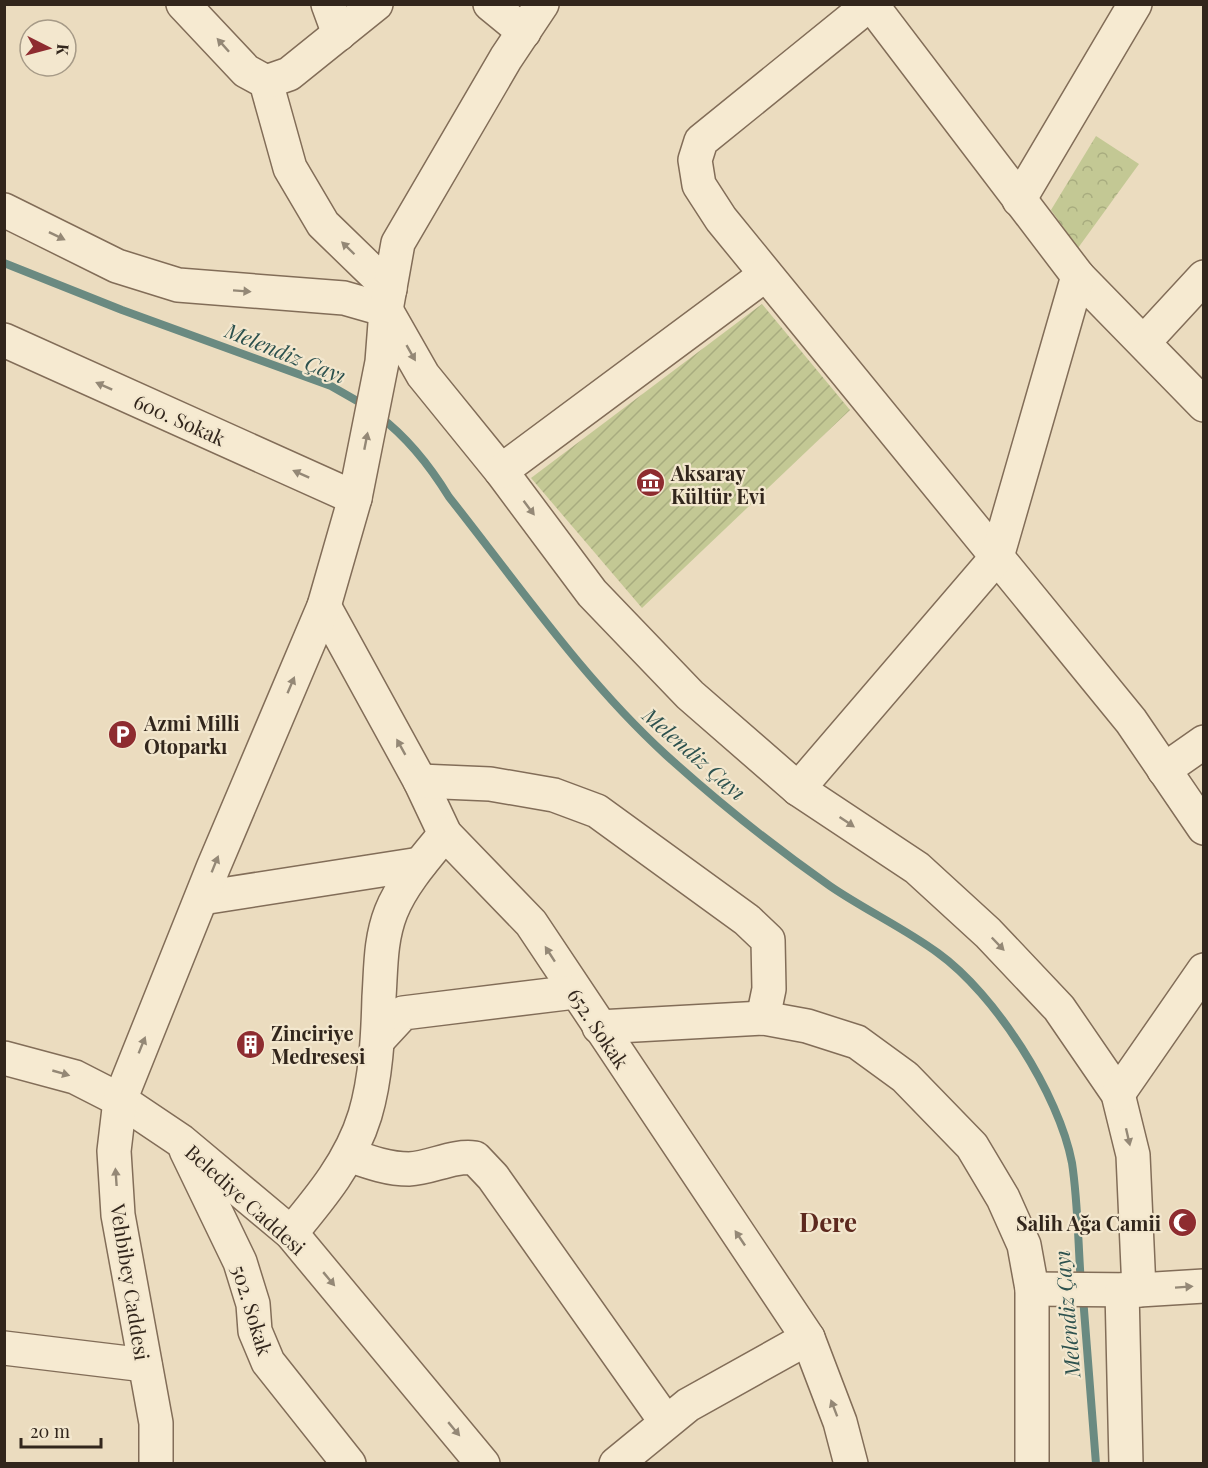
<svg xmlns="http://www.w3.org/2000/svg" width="1208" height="1468" font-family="'Playfair Display',serif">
<defs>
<pattern id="forest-crowns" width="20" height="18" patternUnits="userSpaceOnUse" patternTransform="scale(1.5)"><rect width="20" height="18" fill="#c3c894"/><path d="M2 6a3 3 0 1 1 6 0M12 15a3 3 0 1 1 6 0" fill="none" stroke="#a8ac7f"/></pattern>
<pattern id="garden-furrows" width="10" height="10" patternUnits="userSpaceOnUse" patternTransform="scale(1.5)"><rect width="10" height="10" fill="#c3c894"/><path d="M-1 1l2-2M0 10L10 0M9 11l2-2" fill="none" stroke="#a8ac7f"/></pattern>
</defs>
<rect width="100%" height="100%" fill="#ebdcbf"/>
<!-- forest -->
<polygon fill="url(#forest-crowns)" points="1096,136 1139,164 1078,248 1051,210"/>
<!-- garden -->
<polygon fill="url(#garden-furrows)" points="762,304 850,410 642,608 531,478"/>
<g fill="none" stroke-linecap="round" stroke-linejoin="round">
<!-- stream -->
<g stroke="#6a8a81" stroke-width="8">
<polyline points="4,263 122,310 331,386 366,406"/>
<path d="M379 416C408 438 430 466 449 497 518 584 583 679 666 755 718 802 773 846 830 886 865 910 904 928 938 953 995 994 1059 1094 1072 1163 1078 1202 1078 1244 1081 1284"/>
<polyline points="1083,1297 1096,1464"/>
</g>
<defs>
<g id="minor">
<polyline points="183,4 246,71 266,82 290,168 323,224 390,289"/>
<polyline points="328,4 339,34"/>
<polyline points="490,4 524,32"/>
<polyline points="870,4 701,141 695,160 699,185 721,219 1131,721 1204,828"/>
<polyline points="266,82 289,74 376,4"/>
<polyline points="1019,200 1135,4"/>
<polyline points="4,210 117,266 178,285 344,298 386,310 423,375 501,471 592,593 690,695 798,789 917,868 988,933 1059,1008 1118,1094 1133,1155 1139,1290"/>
<polyline points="1078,276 1204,405"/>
<polyline points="4,340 355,498"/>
<polyline points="1144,342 1204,277"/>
<polyline points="501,471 765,275"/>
<polyline points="324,606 420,781 445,834 531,923 808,1338 840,1422 851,1464"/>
<polyline points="1164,770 1204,742"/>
<polyline points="420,781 490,784 554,795 597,811 747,920 768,940 769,989 763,1018"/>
<polyline points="798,789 997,557 1078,276 871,4"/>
<polyline points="202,898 420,864"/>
<polyline points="599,1027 763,1018 807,1026 857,1042 905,1077 972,1146 1003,1198 1024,1245 1032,1289 1032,1464"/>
<polyline points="378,1040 403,1013 575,992"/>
<polyline points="4,1058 75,1077 120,1100 181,1141 291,1233 483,1464"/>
<polyline points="1118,1094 1204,970"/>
<polyline points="186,1150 240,1262 253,1304 255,1331 268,1362 349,1464"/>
<path d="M349 1155C369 1162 388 1169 409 1169 432 1168 452 1155 475 1158L493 1177 666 1422"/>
<path d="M291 1233C321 1197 351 1161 365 1115 376 1078 378 1036 379 997 381 968 380 940 391 912 402 884 426 857 445 834"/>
<polyline points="1032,1289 1139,1290 1204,1286"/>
<polyline points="1122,1290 1126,1464"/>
<polyline points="4,1348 145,1365"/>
<polyline points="156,1464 156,1423 118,1215 114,1151 120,1100 213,868 324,606 355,498 382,362 386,310 398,243 506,58 542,4"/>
<polyline points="616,1464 688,1405 808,1338"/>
</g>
</defs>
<!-- minor casing -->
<use href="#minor" stroke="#826d58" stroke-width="36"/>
<!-- minor -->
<use href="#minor" stroke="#f6ead1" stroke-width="33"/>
</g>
<!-- one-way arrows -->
<defs><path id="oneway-solid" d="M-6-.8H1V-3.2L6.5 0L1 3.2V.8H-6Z" transform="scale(1.5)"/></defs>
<g fill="#948876">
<use href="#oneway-solid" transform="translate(223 45) rotate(-132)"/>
<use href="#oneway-solid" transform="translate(57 236) rotate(26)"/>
<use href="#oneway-solid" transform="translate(348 248) rotate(-136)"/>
<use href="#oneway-solid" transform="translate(242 291) rotate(4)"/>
<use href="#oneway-solid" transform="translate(411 353) rotate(60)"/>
<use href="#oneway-solid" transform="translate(104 386) rotate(-156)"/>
<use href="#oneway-solid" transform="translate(366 441) rotate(-79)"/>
<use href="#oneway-solid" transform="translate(301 474) rotate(-156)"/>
<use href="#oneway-solid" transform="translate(529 508) rotate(53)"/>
<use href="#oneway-solid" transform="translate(291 685) rotate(-67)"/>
<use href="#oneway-solid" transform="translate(401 747) rotate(-119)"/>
<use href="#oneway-solid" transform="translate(847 822) rotate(34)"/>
<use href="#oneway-solid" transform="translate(215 864) rotate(-68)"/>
<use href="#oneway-solid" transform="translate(998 944) rotate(46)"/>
<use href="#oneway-solid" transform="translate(550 954) rotate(-123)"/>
<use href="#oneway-solid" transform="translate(142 1045) rotate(-68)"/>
<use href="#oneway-solid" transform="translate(61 1073) rotate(16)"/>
<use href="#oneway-solid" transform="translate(1128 1137) rotate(77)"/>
<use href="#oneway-solid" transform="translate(116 1177) rotate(-94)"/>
<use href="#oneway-solid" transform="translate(740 1238) rotate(-124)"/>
<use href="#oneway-solid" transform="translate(329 1279) rotate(50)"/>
<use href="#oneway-solid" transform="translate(1184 1287) rotate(-4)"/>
<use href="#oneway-solid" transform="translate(834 1408) rotate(-111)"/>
<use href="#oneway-solid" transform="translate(454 1429) rotate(50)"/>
</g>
<!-- icons -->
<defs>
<symbol id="museum-disc" viewBox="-11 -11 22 22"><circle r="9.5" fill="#8e2c30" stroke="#f3e7ce"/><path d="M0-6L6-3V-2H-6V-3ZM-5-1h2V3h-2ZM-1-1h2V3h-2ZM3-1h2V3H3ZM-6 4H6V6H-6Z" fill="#fff"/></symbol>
<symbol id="parking-disc" viewBox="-11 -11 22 22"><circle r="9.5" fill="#8e2c30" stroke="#f3e7ce"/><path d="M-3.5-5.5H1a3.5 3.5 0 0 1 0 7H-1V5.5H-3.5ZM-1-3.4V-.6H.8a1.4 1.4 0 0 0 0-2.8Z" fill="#fff"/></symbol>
<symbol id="building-disc" viewBox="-11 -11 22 22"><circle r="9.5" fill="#8e2c30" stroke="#f3e7ce"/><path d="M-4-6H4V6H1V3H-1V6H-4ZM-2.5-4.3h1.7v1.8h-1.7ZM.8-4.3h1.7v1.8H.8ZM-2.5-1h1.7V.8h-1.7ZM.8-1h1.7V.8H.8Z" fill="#fff"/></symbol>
<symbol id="mosque-disc" viewBox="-11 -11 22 22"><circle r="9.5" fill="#8e2c30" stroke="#f3e7ce"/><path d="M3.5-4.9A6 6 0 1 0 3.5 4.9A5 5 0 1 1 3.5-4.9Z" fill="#fff"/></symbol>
</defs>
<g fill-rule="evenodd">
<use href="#museum-disc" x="634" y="466" width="33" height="33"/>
<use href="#parking-disc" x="106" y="718" width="33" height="33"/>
<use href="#building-disc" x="234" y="1028" width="33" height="33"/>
<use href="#mosque-disc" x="1166" y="1206" width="33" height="33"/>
</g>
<g text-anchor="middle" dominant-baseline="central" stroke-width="4.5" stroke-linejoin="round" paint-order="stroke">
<!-- street labels -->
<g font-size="20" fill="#32261c" stroke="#f3e7ce">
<text transform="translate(180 419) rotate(24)">600. Sokak</text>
<text transform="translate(599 1028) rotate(56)">652. Sokak</text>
<text transform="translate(246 1199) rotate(42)">Belediye Caddesi</text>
<text transform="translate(131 1282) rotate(81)">Vehbibey Caddesi</text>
<text transform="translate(253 1310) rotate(73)">502. Sokak</text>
</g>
<!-- poi labels -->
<g font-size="20" font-weight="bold" fill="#32261c" stroke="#f3e7ce" text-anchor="start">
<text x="671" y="472">Aksaray<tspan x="671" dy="23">Kültür Evi</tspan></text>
<text x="144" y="722">Azmi Milli<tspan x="144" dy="23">Otoparkı</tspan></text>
<text x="271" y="1032">Zinciriye<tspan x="271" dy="23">Medresesi</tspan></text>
<text x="1161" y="1222" text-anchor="end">Salih Ağa Camii</text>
</g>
<!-- water labels -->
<g font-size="21" font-style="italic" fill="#2c514e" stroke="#f3e7ce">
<text transform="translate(286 352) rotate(22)">Melendiz Çayı</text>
<text transform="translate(695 753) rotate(41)">Melendiz Çayı</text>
<text transform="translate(1066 1314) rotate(-95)">Melendiz Çayı</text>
</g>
<!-- district labels -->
<g font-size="26" font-weight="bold" fill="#5d291e" stroke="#f3e7ce">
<text x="828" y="1221">Dere</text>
</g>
</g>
<!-- border -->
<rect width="1208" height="1468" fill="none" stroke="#32261c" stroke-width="12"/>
<!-- north arrow -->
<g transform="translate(48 48) rotate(96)"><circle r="28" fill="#f3e7ce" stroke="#a69a87" stroke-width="1.5"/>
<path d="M0-4.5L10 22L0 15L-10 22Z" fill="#8e2c30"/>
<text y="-9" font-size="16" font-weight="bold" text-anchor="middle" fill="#32261c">K</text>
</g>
<!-- scale -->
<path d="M21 1438v9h80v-9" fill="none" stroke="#32261c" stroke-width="3"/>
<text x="30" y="1438" font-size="18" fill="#32261c" stroke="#f3e7ce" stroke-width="4.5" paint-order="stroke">20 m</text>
</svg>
